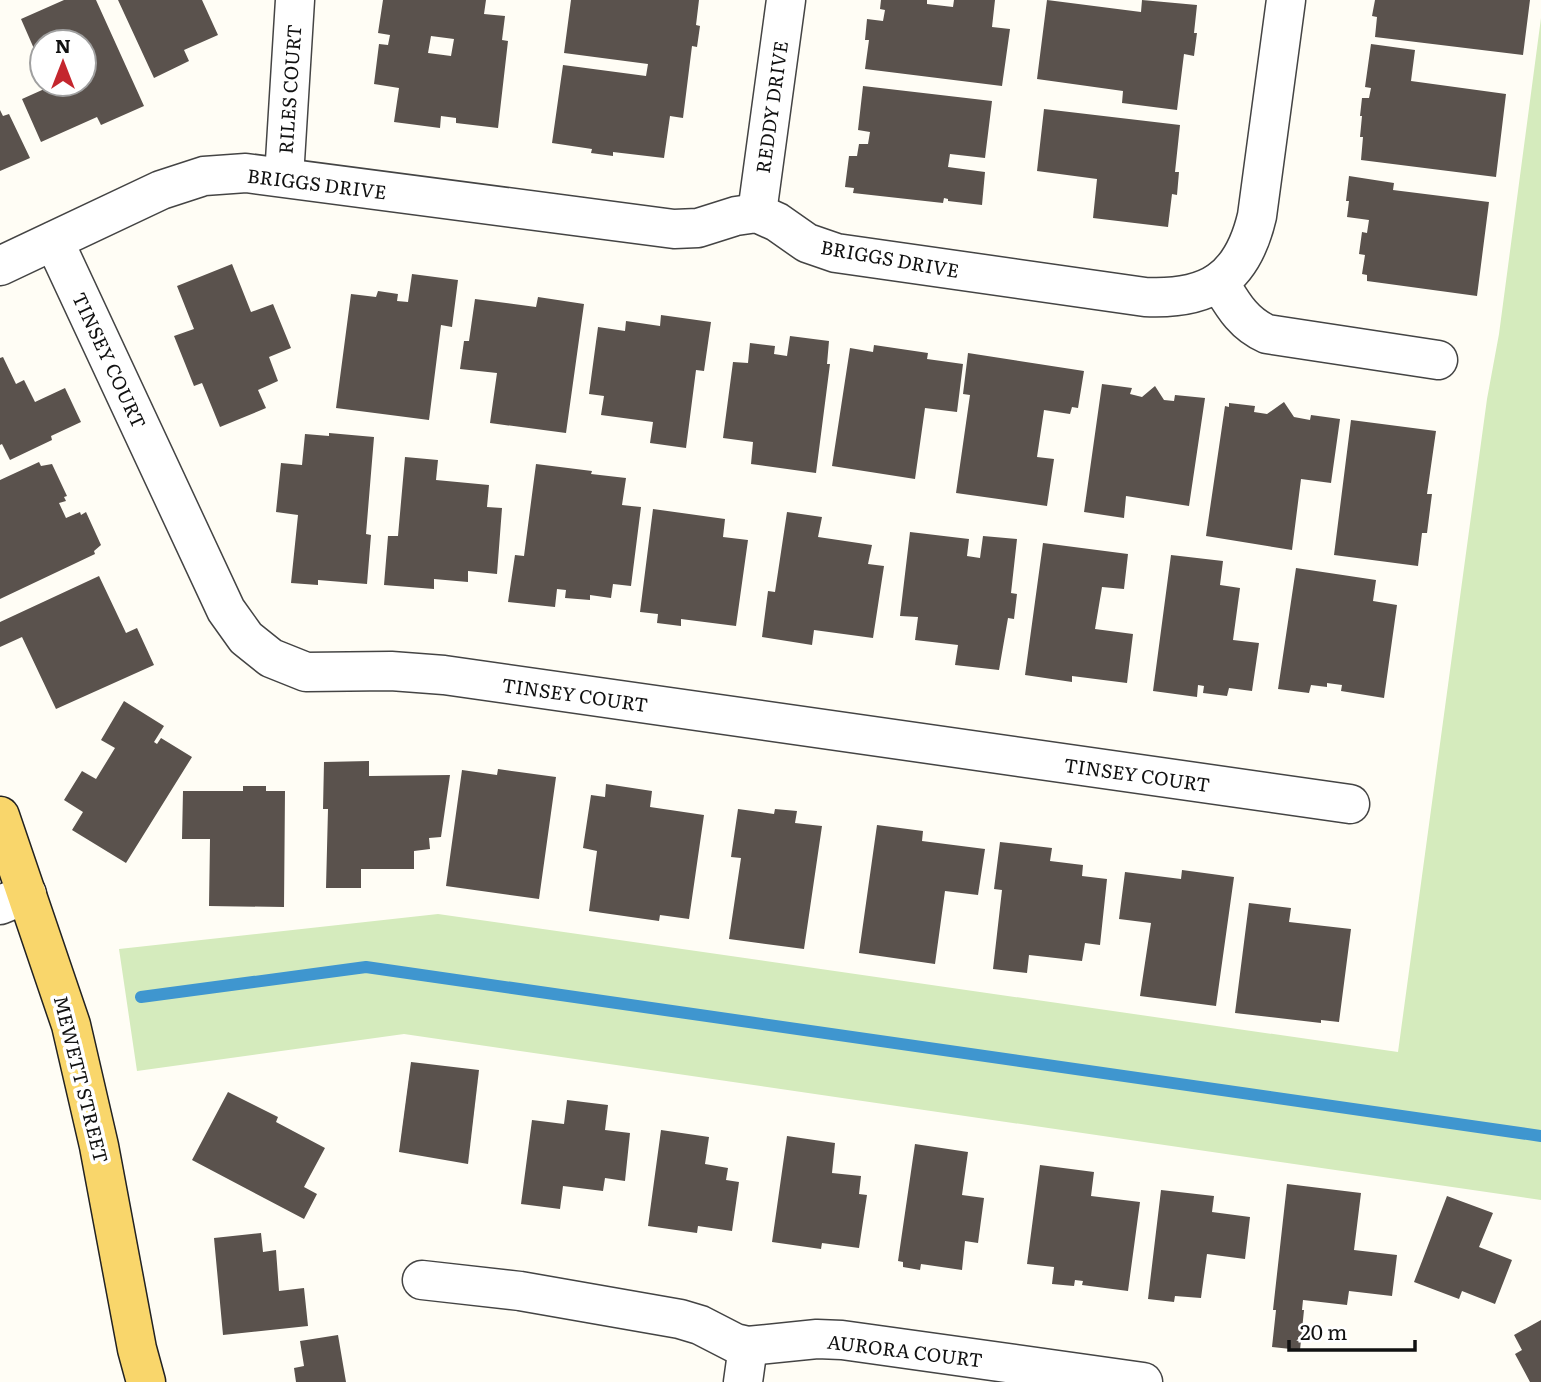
<svg xmlns="http://www.w3.org/2000/svg" width="1541" height="1382" font-family="Literata,serif">
<rect width="100%" height="100%" fill="#fffdf5"/>
<!-- green -->
<polygon fill="#d5ebbd" points="1541,18 1541,1200 404,1034 137,1071 119,949 438,914 1398,1052 1487,399 1499,334"/>
<g fill="none" stroke-linecap="round" stroke-linejoin="round">
<!-- stream -->
<polyline stroke="#3f96cf" stroke-width="12" points="141,997 366,967 1541,1136"/>
</g>
<!-- building -->
<g fill="#5a524d" fill-rule="evenodd">
<polygon points="64,0 96,0 144,106 101,125 97,117 41,142 22,99 51,86 50,84 84,84 84,42 42,42 42,67 21,19"/>
<polygon points="118,0 202,0 218,35 184,50 189,61 154,78"/>
<path d="M383 0H486L484 14 505 16 502 40 508 41 498 128 456 123V118L441 116 440 128 394 122 399 88 374 84 379 44 388 45 390 35 378 33ZM431 36 454 39 451 56 428 53Z"/>
<polygon points="571,0 699,0 696,25 700,26 697,47 692,46 683,118 670,116 664,158 613,152 613,156 591,153 592,149 552,143 563,65 646,76 648,64 564,53"/>
<polygon points="881,0 927,0 927,4 953,7 954,0 995,0 992,27 1010,29 1002,86 865,69 869,40 865,40 867,19 883,21 885,10 880,9"/>
<polygon points="1047,0 1141,12 1142,0 1197,5 1194,33 1197,33 1194,56 1184,54 1177,110 1122,103 1123,91 1037,79"/>
<polygon points="1375,0 1530,0 1523,55 1375,37 1377,17 1372,16"/>
<polygon points="1371,44 1415,50 1411,81 1506,94 1496,177 1361,160 1363,137 1360,137 1362,116 1360,116 1362,98 1369,98 1371,88 1365,87"/>
<polygon points="863,86 992,101 985,158 950,154 948,167 985,172 982,205 948,201 948,199 944,198 943,203 853,193 854,188 845,187 849,156 857,156 859,144 868,144 870,132 858,130"/>
<polygon points="1044,109 1180,125 1175,172 1179,172 1177,195 1172,194 1168,227 1093,218 1097,179 1037,171"/>
<polygon points="0,110 3,116 9,114 30,158 0,171"/>
<polygon points="1349,176 1394,183 1393,190 1489,202 1477,296 1367,281 1367,275 1362,274 1365,255 1359,254 1362,232 1367,233 1369,220 1347,217 1349,201 1346,201"/>
<polygon points="232,264 251,312 273,304 291,348 269,357 278,381 258,390 266,408 220,427 202,383 194,386 174,336 194,329 177,286"/>
<polygon points="412,274 458,280 452,327 441,325 429,420 336,408 351,294 376,297 378,291 398,294 397,301 408,302"/>
<polygon points="538,297 584,304 566,433 490,423 497,373 460,369 464,341 469,341 475,299 536,307"/>
<polygon points="661,315 711,322 704,371 696,370 686,448 650,443 653,422 601,415 604,396 589,394 598,327 625,331 626,321 660,326"/>
<polygon points="790,336 829,341 827,364 830,364 816,473 751,464 753,442 723,438 733,362 748,363 750,343 775,346 774,354 787,356"/>
<polygon points="874,345 928,353 927,359 963,364 957,412 925,408 915,479 832,466 850,348 873,352"/>
<polygon points="968,353 1084,371 1078,408 1072,407 1070,414 1044,410 1037,457 1054,459 1047,506 956,493 970,395 963,394"/>
<polygon points="3,357 16,384 24,380 35,402 65,388 81,422 51,436 52,440 10,460 2,444 0,445 0,358"/>
<polygon points="1102,384 1132,388 1130,394 1142,397 1155,386 1164,400 1174,401 1175,395 1205,398 1189,506 1126,496 1124,518 1084,512"/>
<polygon points="1284,402 1294,417 1310,420 1311,415 1340,419 1331,483 1301,479 1292,550 1206,536 1225,406 1229,407 1229,403 1255,406 1254,412 1267,414"/>
<polygon points="1351,420 1436,431 1427,494 1432,494 1427,533 1422,533 1418,566 1334,555"/>
<polygon points="329,433 374,437 366,534 371,535 367,584 318,580 318,585 291,583 298,515 276,512 281,463 302,465 305,434 329,436"/>
<polygon points="405,457 438,460 436,480 489,485 487,507 502,508 497,574 468,571 468,582 434,579 434,589 384,585 388,536 398,536"/>
<polygon points="39,462 41,466 52,464 67,496 64,497 66,501 59,503 66,518 80,512 81,515 86,512 101,545 94,551 95,554 0,599 0,480"/>
<polygon points="536,464 592,471 591,474 626,478 622,505 641,507 631,586 613,584 611,598 590,595 590,600 565,598 566,590 557,589 555,607 508,602 515,555 524,556"/>
<polygon points="653,509 725,519 723,537 748,540 736,626 681,619 681,626 657,623 658,614 640,612"/>
<polygon points="787,512 822,517 818,537 872,545 868,564 884,566 873,638 814,630 812,645 762,637 768,591 775,592"/>
<polygon points="910,532 969,539 967,556 980,558 983,536 1017,539 1011,593 1017,594 1014,619 1008,618 999,670 955,665 958,645 915,640 918,617 900,616"/>
<polygon points="1043,543 1128,554 1124,589 1102,587 1095,629 1133,634 1127,683 1072,676 1072,682 1025,675"/>
<polygon points="1171,555 1223,561 1220,585 1240,588 1233,640 1259,643 1252,691 1229,688 1227,696 1203,693 1204,686 1198,685 1197,697 1153,691"/>
<polygon points="1296,568 1376,580 1373,601 1397,605 1384,698 1341,691 1342,685 1327,683 1327,687 1311,685 1309,693 1278,689"/>
<polygon points="99,576 126,633 137,628 154,665 56,709 22,637 0,647 0,622"/>
<polygon points="124,701 164,726 154,742 157,744 161,738 192,757 126,863 72,830 83,812 64,800 82,771 96,779 115,748 101,740"/>
<polygon points="369,761 369,776 450,775 441,837 429,838 430,849 414,851 414,869 361,869 361,888 326,888 328,809 323,809 324,762"/>
<polygon points="498,769 556,777 539,899 446,886 462,770 497,775"/>
<polygon points="606,784 652,791 650,807 704,815 689,919 660,915 659,921 589,911 597,851 583,848 591,795 605,797"/>
<polygon points="243,786 266,786 266,791 285,791 284,907 209,906 210,839 182,839 183,791 243,791"/>
<polygon points="738,809 774,814 775,809 797,811 795,823 822,826 804,949 729,939 741,858 731,857"/>
<polygon points="877,825 923,831 922,841 985,849 978,895 945,891 935,964 859,953"/>
<polygon points="1000,842 1052,848 1050,861 1083,865 1082,876 1107,879 1100,945 1085,943 1082,961 1029,955 1027,973 993,969 1002,890 994,889"/>
<polygon points="1182,870 1234,877 1216,1006 1140,996 1151,923 1119,919 1125,872 1181,879"/>
<polygon points="1249,903 1291,908 1289,922 1351,929 1339,1022 1321,1020 1321,1023 1235,1013"/>
<polygon points="411,1062 479,1070 468,1164 399,1152"/>
<polygon points="228,1092 278,1117 276,1122 325,1148 304,1187 317,1194 304,1219 192,1160"/>
<polygon points="567,1100 608,1105 605,1130 630,1133 625,1181 605,1178 603,1191 563,1186 560,1209 521,1204 532,1120 564,1124"/>
<polygon points="661,1130 709,1137 705,1164 728,1168 726,1180 739,1182 732,1231 698,1226 697,1233 648,1226"/>
<polygon points="787,1136 835,1143 832,1173 861,1176 859,1194 867,1195 859,1248 822,1243 821,1249 772,1242"/>
<polygon points="915,1144 968,1152 962,1195 984,1198 978,1243 965,1241 962,1270 921,1264 920,1270 903,1267 903,1262 898,1261"/>
<polygon points="1040,1165 1094,1172 1091,1196 1140,1202 1128,1291 1082,1285 1083,1281 1075,1280 1074,1286 1052,1284 1054,1267 1027,1264"/>
<polygon points="1287,1184 1361,1193 1354,1250 1397,1255 1392,1296 1349,1291 1347,1305 1303,1300 1302,1310 1304,1310 1300,1350 1272,1347 1276,1310 1273,1310"/>
<polygon points="1161,1190 1214,1196 1212,1212 1250,1217 1245,1259 1207,1254 1201,1298 1175,1296 1174,1302 1148,1299"/>
<polygon points="1447,1196 1493,1213 1479,1247 1512,1260 1495,1304 1462,1291 1459,1299 1414,1282"/>
<polygon points="261,1233 263,1252 276,1250 279,1291 304,1288 308,1326 223,1335 214,1238"/>
<polygon points="1541,1320 1541,1382 1530,1382 1515,1354 1522,1350 1514,1335"/>
<polygon points="338,1335 346,1382 296,1382 294,1368 304,1366 300,1341"/>
</g>
<g fill="none" stroke-linecap="round" stroke-linejoin="round">
<defs>
<g id="minor">
<polyline points="284,177 295,0"/>
<polyline points="757,213 786,0"/>
<polyline points="54,241 226,610 246,638 271,658 306,672 391,671 444,675 1350,804"/>
<path d="M0 266 161 190 204 176 246 173 674 229 698 228 736 216 757 213 777 222 807 243 836 253 1145 297C1208 300 1242 280 1257 216L1286 0"/>
<path d="M1219 282C1232 303 1242 323 1267 334L1438 360"/>
<polyline points="0,905 27,894"/>
<polyline points="422,1280 520,1291 680,1319 700,1325 735,1343 748,1346 817,1339 842,1340 1143,1382"/>
<polyline points="743,1382 748,1346"/>
</g>
<polyline id="major" points="0,816 71,1025 99,1146 137,1349 146,1382"/>
</defs>
<!-- minor casing -->
<use href="#minor" stroke="#444" stroke-width="41"/>
<!-- major casing -->
<use href="#major" stroke="#222" stroke-width="41"/>
<!-- minor -->
<use href="#minor" stroke="#fff" stroke-width="38"/>
<!-- major -->
<use href="#major" stroke="#f9d66b" stroke-width="38"/>
</g>
<g text-anchor="middle" dominant-baseline="central" stroke-width="7" stroke-linejoin="round" paint-order="stroke">
<!-- street labels -->
<g font-size="19" fill="#111" stroke="#fff">
<text transform="translate(289 89) rotate(-86)">RILES COURT</text>
<text transform="translate(771 107) rotate(-82)">REDDY DRIVE</text>
<text transform="translate(317 183) rotate(7)">BRIGGS DRIVE</text>
<text transform="translate(890 258) rotate(10)">BRIGGS DRIVE</text>
<text transform="translate(110 360) rotate(65)">TINSEY COURT</text>
<text transform="translate(575 694) rotate(8)">TINSEY COURT</text>
<text transform="translate(1137 774) rotate(8)">TINSEY COURT</text>
<text transform="translate(82 1079) rotate(76)">MEWETT STREET</text>
<text transform="translate(905 1350) rotate(7)">AURORA COURT</text>
</g>
</g>
<!-- north arrow -->
<g transform="translate(63 63)"><circle r="33" fill="#ffffff" stroke="#a0a0a0" stroke-width="2"/>
<path d="M0-5L12 26L0 18L-12 26Z" fill="#c4262e"/>
<text y="-10" font-size="19" font-weight="bold" text-anchor="middle" fill="#111111">N</text>
</g>
<!-- scale -->
<path d="M1289 1340v10h126v-10" fill="none" stroke="#111111" stroke-width="3.5"/>
<text x="1300" y="1340" font-size="21" fill="#111111" stroke="#ffffff" stroke-width="5" paint-order="stroke">20 m</text>
</svg>
